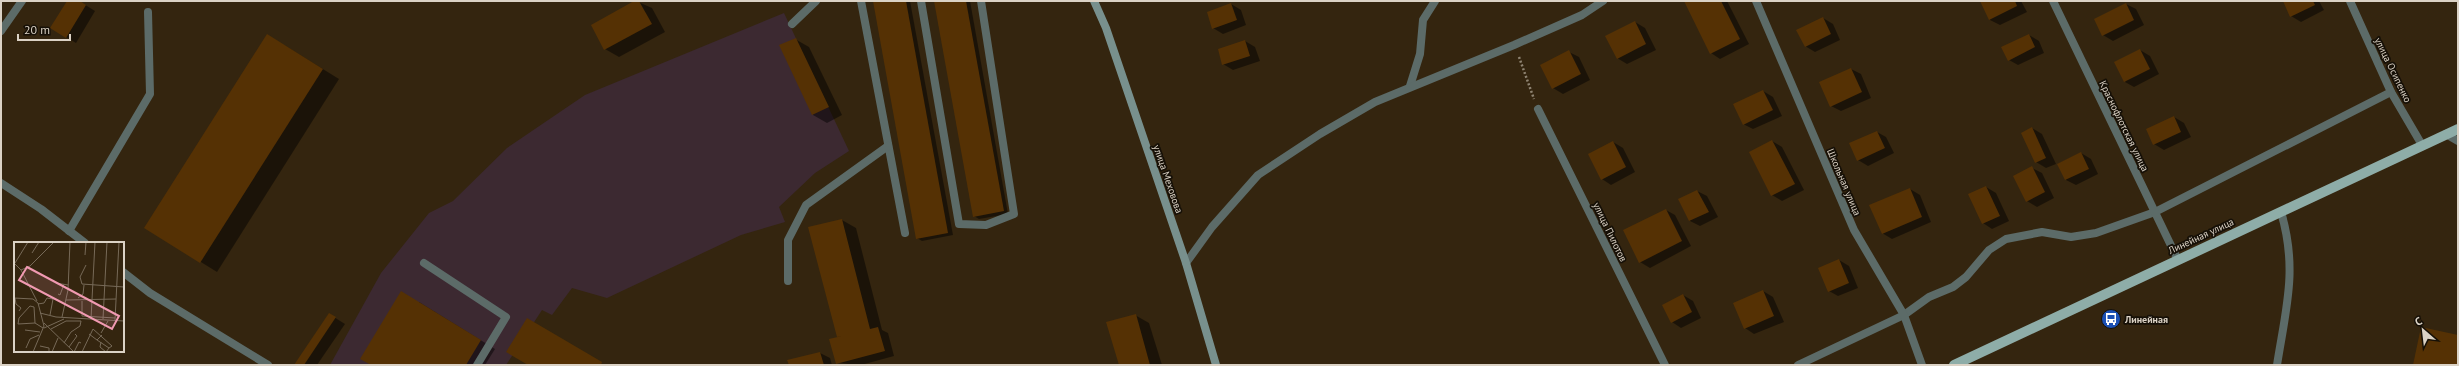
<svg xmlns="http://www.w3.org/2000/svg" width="2459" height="366" font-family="'PT Sans',sans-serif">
<rect width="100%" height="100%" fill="#34250f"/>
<!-- commercial -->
<polygon fill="#3c2931" points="784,13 849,151 815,173 779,207 785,222 741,235 607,298 572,288 552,315 542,310 506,365 330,365 381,273 429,213 453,201 507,148 585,95"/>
<!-- shadow -->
<g fill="#0007">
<polygon points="68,1 79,1 95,11 76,43 66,37"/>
<polygon points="636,1 652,8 665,32 619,57 605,49"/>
<polygon points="874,1 910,1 953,235 922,241 917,238"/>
<polygon points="935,1 970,1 1008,214 979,219 974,216"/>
<polygon points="1685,1 1727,1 1749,44 1720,59 1711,53"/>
<polygon points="1981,1 2021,1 2027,12 2000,25 1990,20"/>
<polygon points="2284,1 2319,1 2324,10 2301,22 2291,16"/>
<polygon points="1231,4 1241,10 1246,25 1223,34 1213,28"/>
<polygon points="2126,4 2136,9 2144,25 2113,41 2103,35"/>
<polygon points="1823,18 1833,24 1840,40 1815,52 1805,46"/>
<polygon points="1635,22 1645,28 1656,50 1627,64 1617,58"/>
<polygon points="2029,35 2039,41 2044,53 2018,65 2009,60"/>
<polygon points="795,39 809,47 842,115 827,123 813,115"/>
<polygon points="1245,41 1255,47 1260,61 1233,70 1223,64"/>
<polygon points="284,45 339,79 217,272 146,228"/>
<polygon points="2140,50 2150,56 2159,74 2134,87 2125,82"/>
<polygon points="1569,52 1579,57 1590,80 1563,94 1553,88"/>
<polygon points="1851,69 1861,74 1871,98 1841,111 1831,106"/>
<polygon points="1763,91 1773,97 1782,116 1753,129 1743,124"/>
<polygon points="2174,117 2184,123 2191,137 2164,150 2154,144"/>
<polygon points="2032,128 2042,134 2056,164 2046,168 2036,162"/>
<polygon points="1877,132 1886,137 1894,153 1868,166 1858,160"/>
<polygon points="1772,141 1782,147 1804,190 1782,201 1772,195"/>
<polygon points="1613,142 1623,148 1635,172 1611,185 1602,179"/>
<polygon points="2081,153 2091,159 2098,174 2076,185 2066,180 2058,164"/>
<polygon points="2032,168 2042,173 2054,198 2037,207 2027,201"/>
<polygon points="1986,187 1996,193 2009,221 1992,229 1983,223"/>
<polygon points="1910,189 1920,195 1931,222 1892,239 1882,233"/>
<polygon points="1697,191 1707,196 1718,217 1700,226 1690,221 1679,200"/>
<polygon points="1666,210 1675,215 1691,246 1650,268 1640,262"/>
<polygon points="842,220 856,228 882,330 888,333 894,356 861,365 837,363 840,338 837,336"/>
<polygon points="1839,260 1849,266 1858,288 1838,296 1829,291"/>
<polygon points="1763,291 1773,297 1784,322 1754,334 1745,328"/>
<polygon points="1683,295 1693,301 1701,318 1681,328 1672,322"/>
<polygon points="419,302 495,349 485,365 373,365"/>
<polygon points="329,314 345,324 317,365 295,365"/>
<polygon points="1135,315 1149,323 1162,365 1120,365"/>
<polygon points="820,353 830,358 832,365 790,365"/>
</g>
<!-- building -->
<g fill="#553104">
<polygon points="67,1 80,1 86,5 66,38 50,28"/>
<polygon points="634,1 639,1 652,24 604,50 591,25"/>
<polygon points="873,1 906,1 948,233 916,239"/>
<polygon points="934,1 966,1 1004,211 973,217"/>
<polygon points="1684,1 1721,1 1740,39 1710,54"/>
<polygon points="1980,1 2015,1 2017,6 1989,20"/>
<polygon points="2283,1 2313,1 2315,5 2290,17"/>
<polygon points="1231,3 1237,20 1212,29 1207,12"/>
<polygon points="2126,3 2134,20 2102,36 2094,19"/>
<polygon points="1823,17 1831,34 1805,47 1796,30"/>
<polygon points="1635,21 1646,44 1617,59 1605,36"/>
<polygon points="267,34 323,69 200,263 144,228"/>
<polygon points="2029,34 2035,47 2008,61 2001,47"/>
<polygon points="796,38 829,107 812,115 779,45"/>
<polygon points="1245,40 1250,56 1222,65 1218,49"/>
<polygon points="2140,49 2150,69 2124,82 2114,62"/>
<polygon points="1569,50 1581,74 1552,89 1540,65"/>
<polygon points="1851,68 1862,92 1830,107 1819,82"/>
<polygon points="1763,90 1773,110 1743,125 1733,104"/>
<polygon points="2174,116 2181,132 2153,145 2146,129"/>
<polygon points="2032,127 2046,158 2035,163 2021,133"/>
<polygon points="1877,131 1885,148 1857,161 1849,143"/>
<polygon points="1772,140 1795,184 1771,196 1749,152"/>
<polygon points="1613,141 1626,167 1601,180 1588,154"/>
<polygon points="2081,152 2089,169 2065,180 2057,164"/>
<polygon points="2032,166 2045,192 2026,202 2013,176"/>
<polygon points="1986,186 2000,216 1982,224 1968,194"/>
<polygon points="1910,188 1922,217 1882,234 1869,205"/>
<polygon points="1697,190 1709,212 1689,221 1678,199"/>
<polygon points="1666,209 1682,241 1639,263 1623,230"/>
<polygon points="842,219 870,329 878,327 885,351 836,364 829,339 842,336 837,337 808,227"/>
<polygon points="1839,259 1849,283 1828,292 1818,268"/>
<polygon points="1763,290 1774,316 1744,329 1733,303"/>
<polygon points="401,291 481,340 466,365 371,365 360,359"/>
<polygon points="1683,294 1692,312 1671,323 1662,305"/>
<polygon points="329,313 336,317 304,365 294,365"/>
<polygon points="1136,314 1150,365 1119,365 1106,322"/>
<polygon points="527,318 602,362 601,365 528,365 506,352"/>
<polygon points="2421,327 2458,335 2458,365 2413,365"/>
<polygon points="820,352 824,365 789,365 787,360"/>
</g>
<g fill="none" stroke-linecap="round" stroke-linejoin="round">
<!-- path -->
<polyline stroke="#8f8472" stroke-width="2.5" stroke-dasharray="2 2" stroke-linecap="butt" points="1519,57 1534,99"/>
<!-- lane -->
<g stroke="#5c6b68" stroke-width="8">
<polyline points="861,1 905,233"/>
<polyline points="921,1 959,224 986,225 1014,214 981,1"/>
<polyline points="792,24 816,1"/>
<polyline points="1,31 22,1"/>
<polyline points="2446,134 2458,141"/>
<polyline points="69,231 150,94 148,12"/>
<polyline points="424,263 506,317 477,365"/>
<polyline points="788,281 788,240 806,205 888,146"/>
<polyline points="1798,365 1904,315 1929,297 1953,287 1966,277 1989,250 2006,239 2042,232 2071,237 2096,233 2155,212 2391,92"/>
<path d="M2277 365C2286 308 2298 269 2281 212"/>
</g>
<!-- street -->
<g stroke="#5c6b68" stroke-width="8">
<polyline points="1756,1 1854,230 1904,315 1922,365"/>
<polyline points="2053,1 2178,260"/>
<polyline points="2350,1 2391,92 2422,145"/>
<polyline points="1410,86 1420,54 1423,20 1435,1"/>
<polyline points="1538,109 1665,365"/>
<polyline points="1,183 41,209 85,243"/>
<polyline points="1186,263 1212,227 1258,175 1320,134 1375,102 1514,45 1582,15 1603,1"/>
<polyline points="123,272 150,293 268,365"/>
</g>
<!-- secondary -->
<polyline stroke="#78908d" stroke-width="8" points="1094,1 1106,28 1186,263 1216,365"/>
<!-- primary -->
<polyline stroke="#8eada8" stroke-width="10" points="1954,365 2458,129"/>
</g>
<!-- icons -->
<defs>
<symbol id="bus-disc" viewBox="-11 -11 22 22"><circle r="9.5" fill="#1a4fb4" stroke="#161007"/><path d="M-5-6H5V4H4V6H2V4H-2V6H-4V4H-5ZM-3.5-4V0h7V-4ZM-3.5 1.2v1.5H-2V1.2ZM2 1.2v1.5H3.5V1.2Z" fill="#fff"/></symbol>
</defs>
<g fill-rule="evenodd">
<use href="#bus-disc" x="2100" y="308" width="22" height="22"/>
</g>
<g text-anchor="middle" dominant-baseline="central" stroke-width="3.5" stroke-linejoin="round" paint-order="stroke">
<!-- street labels -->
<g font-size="10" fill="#dbd2c5" stroke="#161007">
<text transform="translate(2393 70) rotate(64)">улица Осипенко</text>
<text transform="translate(2124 126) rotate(64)">Краснофлотская улица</text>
<text transform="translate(1168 179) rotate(71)">улица Меховова</text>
<text transform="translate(1844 182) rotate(67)">Школьная улица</text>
<text transform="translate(1610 232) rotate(64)">улица Пилотов</text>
<text transform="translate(2201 236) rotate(-25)">Линейная улица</text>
</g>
<!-- poi labels -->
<g font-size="10" font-weight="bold" fill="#dbd2c5" stroke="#161007" text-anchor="start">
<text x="2125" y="319">Линейная</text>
</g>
</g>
<!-- overview -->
<g transform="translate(14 242)">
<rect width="110" height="110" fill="#34250f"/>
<path fill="none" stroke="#776a58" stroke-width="1" d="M18 11 25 0M71 13 72 0M0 21 7 28 23 59M1 21 14 0M72 23 66 35 68 42 110 45M7 28 16 24 40 0M42 41 54 43M44 52 46 53 50 42M0 56 19 57 24 61 30 84 19 110M1 56 2 62 7 66 5 69M64 56 69 52 70 43M52 58 102 57M24 62 30 61 33 56 39 57 36 73M26 71 42 75 110 79M68 74 101 76M68 74V59M48 75 54 48 56 0M77 77 81 0M89 77 93 0M101 78 105 0M21 81 20 65 16 64 5 76 4 82 21 81 29 86M30 81 60 110M30 86 50 77M37 87 52 79H67L66 84 57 90 50 101M11 88 26 90M87 91 94 79M75 92 83 98 88 93M87 100 86 105 92 110 95 106M26 104 35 106V110M55 105 63 94 61 92M12 106 16 97 25 93M38 110 44 96M60 110 65 100 67 101M68 110 79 87 98 104 95 106 83 98"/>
<path fill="#f19ab2" fill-opacity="0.15" stroke="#f19ab2" stroke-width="2" d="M13 25 105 74 98 87 5 38Z"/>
<rect width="110" height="110" fill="none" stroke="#dbd2c5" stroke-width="2"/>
</g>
<!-- border -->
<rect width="2459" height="366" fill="none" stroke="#dbd2c5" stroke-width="4"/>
<!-- north arrow -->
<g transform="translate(2423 330) rotate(332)" stroke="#161007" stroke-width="3" paint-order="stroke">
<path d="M0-3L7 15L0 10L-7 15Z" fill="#dbd2c5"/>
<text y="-6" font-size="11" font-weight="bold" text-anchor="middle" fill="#dbd2c5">С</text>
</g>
<!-- scale -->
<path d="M18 34v6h52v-6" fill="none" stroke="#dbd2c5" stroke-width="2"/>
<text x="24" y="34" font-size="12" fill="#dbd2c5" stroke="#161007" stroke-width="3" paint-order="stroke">20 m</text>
</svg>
